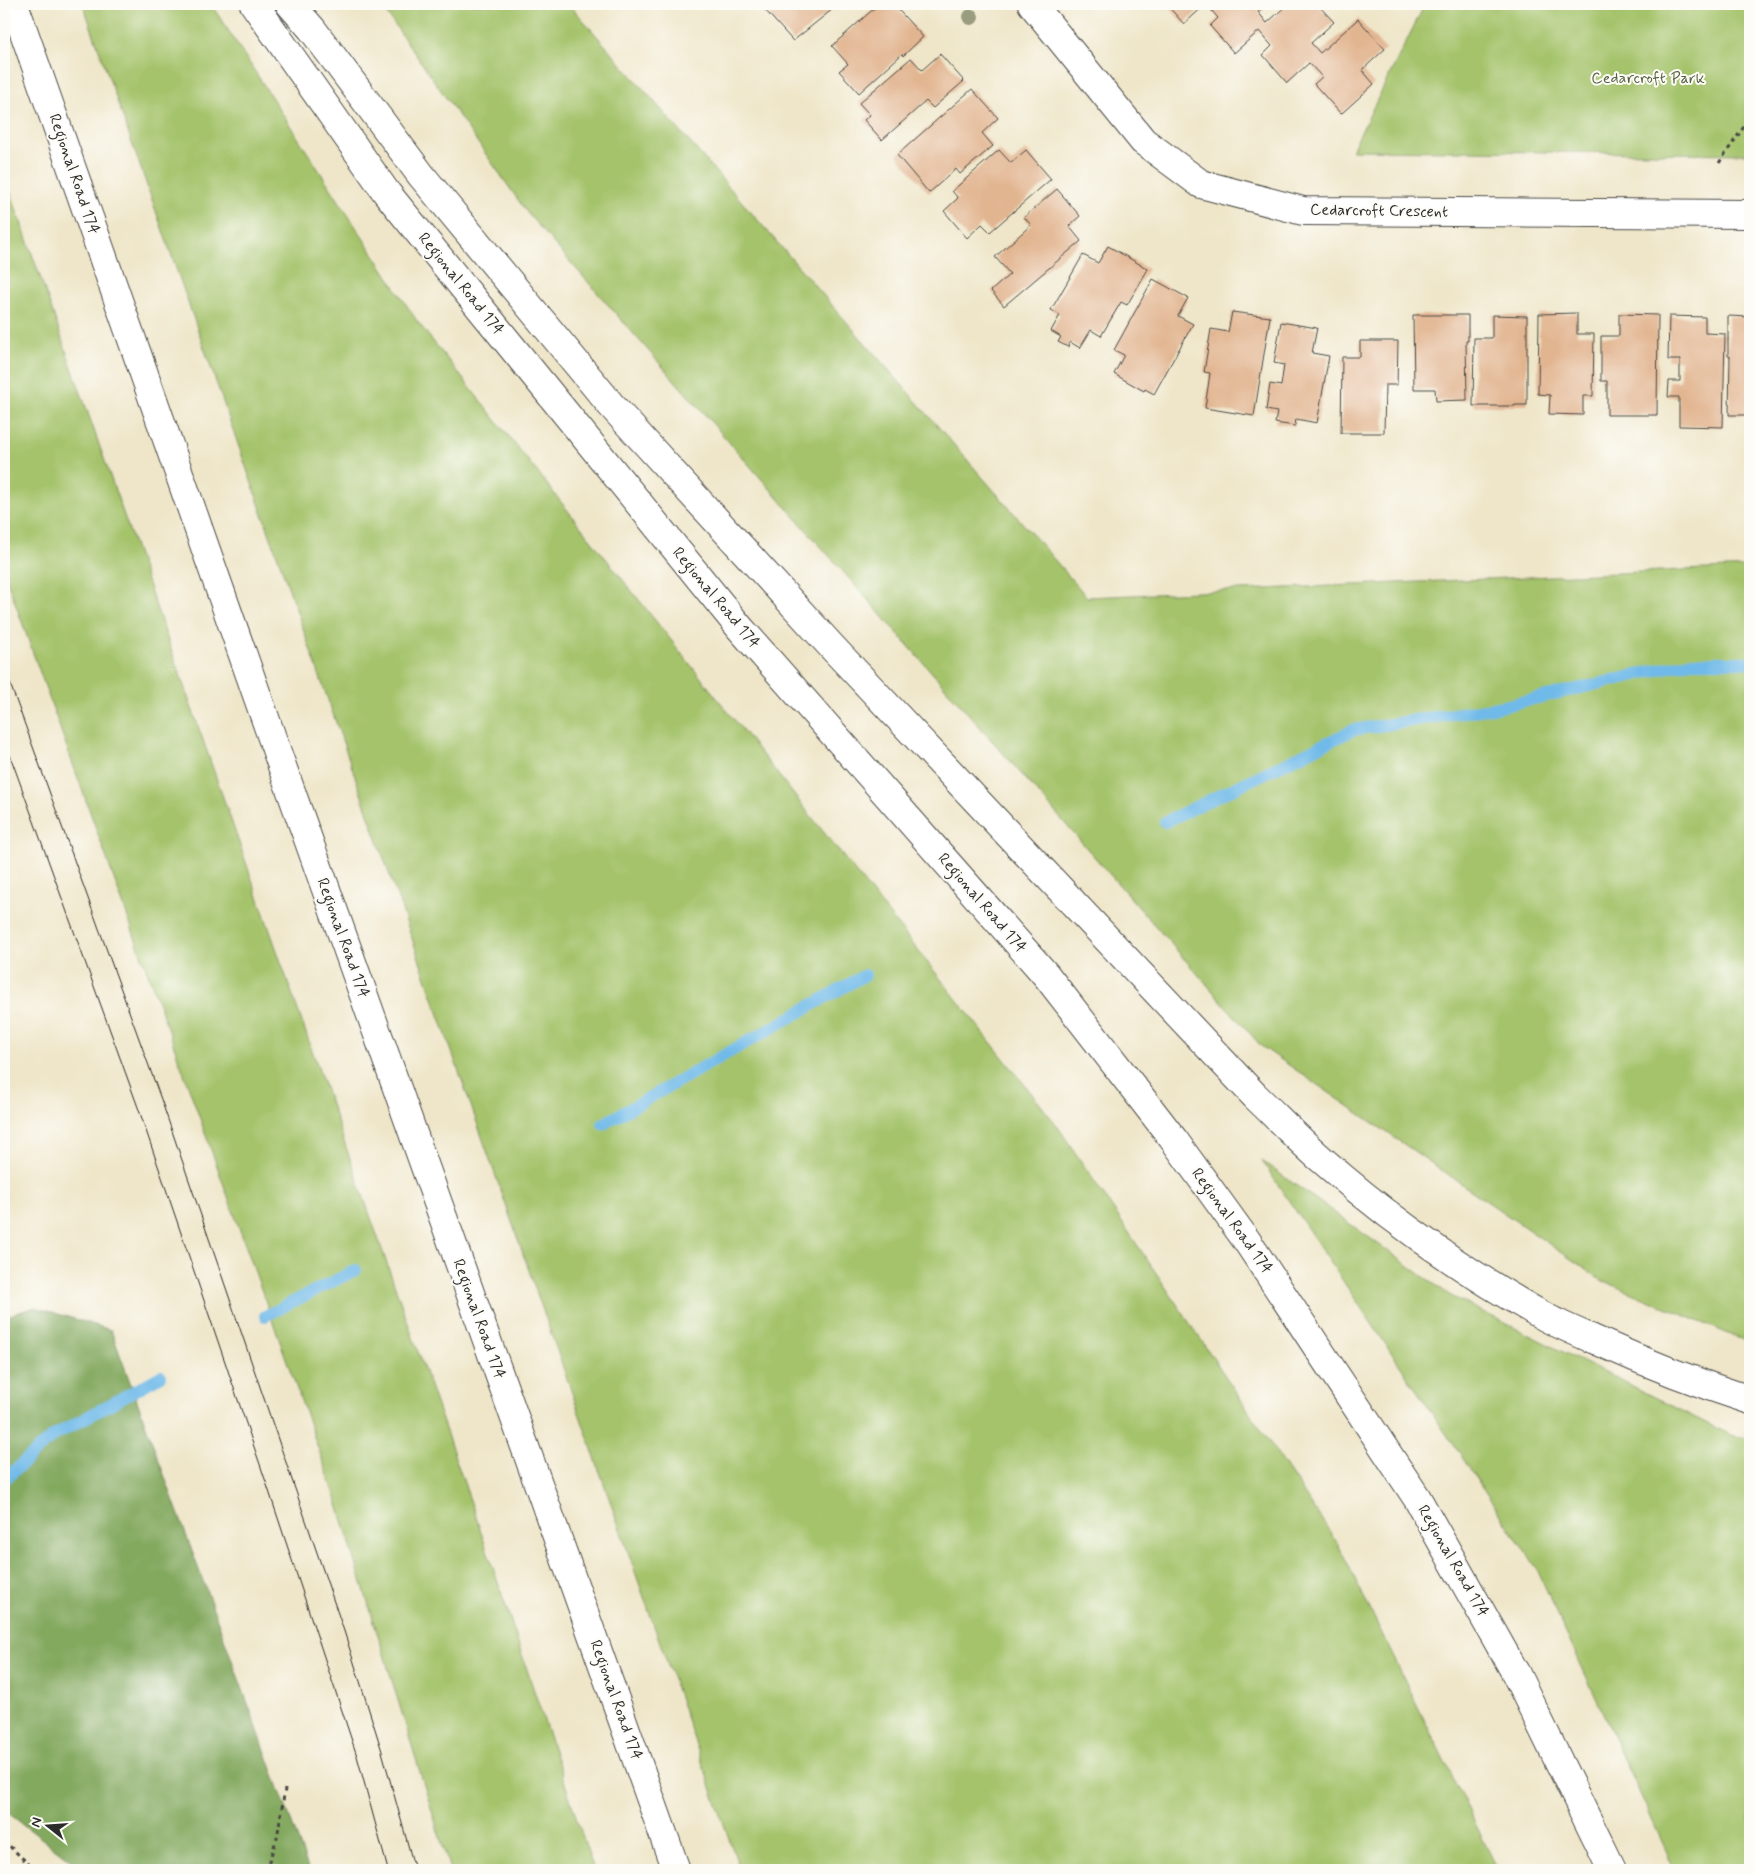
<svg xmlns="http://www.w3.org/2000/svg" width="1754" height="1874" font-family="Mynerve,sans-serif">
<rect width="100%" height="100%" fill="#fdfcf7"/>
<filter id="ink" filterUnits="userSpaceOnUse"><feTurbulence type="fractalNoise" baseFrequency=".02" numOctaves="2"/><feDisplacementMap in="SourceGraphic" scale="10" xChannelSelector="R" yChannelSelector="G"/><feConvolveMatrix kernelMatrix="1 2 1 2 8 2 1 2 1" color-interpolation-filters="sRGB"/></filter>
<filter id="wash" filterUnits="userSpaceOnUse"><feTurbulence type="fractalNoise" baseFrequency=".0096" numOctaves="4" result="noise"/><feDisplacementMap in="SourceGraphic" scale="20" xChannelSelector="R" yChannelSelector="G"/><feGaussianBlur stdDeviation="1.12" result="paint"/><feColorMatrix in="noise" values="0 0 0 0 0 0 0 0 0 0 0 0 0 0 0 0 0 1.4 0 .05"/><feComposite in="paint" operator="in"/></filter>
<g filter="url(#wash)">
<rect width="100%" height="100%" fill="#efe6c9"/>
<!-- green -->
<g fill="#a4c36b" stroke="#68774b">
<polygon points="83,4 211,4 417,321 1056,1124 1338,1544 1498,1870 740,1870"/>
<polygon points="380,4 569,4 1087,597 1750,567 1750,1343 1603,1281 1261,1046 528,214"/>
<polygon points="1425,4 1750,4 1750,154 1352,150"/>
<polygon points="4,174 475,1514 594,1870 450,1870 336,1498 4,572"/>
<polygon points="1262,1161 1451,1296 1730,1435 1750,1439 1750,1870 1675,1870 1536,1567"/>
</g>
<!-- forest -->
<polygon fill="#83a95f" stroke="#576a45" points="35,1307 111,1330 309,1870 83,1870 4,1810 4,1317"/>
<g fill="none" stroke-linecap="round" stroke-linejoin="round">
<!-- stream -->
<g stroke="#70bae9" stroke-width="12">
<polyline points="1165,822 1353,730 1504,706 1691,662 1750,662"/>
<polyline points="603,1124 865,975"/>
<polyline points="265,1316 356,1270"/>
<polyline points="4,1480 53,1436 161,1376"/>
</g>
</g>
<g id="blocks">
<!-- building -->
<g fill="#e2b591">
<polygon points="773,4 839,4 793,41 765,10"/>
<polygon points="843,4 854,4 848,9"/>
<polygon points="879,4 893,4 923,37 903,56 902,54 859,93 839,71 848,64 832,46"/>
<polygon points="1166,4 1268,4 1258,12 1267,23 1288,4 1317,4 1334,22 1311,43 1320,53 1358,19 1385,49 1362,70 1374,84 1341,114 1314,84 1322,77 1309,63 1287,83 1263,55 1272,46 1259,31 1234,53 1210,26 1218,18 1206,4 1184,24"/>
<polygon points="940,54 964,81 933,108 926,101 882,140 864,120 870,115 859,103 911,58 922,70"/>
<polygon points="972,89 998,118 982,133 993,146 960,174 956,169 929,193 897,155"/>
<polygon points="999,150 1011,163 1026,150 1051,179 990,232 982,224 967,238 944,211 958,198 952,191"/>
<polygon points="1057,189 1080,216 1069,226 1081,241 1004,306 991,291 1010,274 995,257 1031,225 1024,217"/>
<polygon points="1108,246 1148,269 1127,305 1121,302 1101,336 1091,330 1080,348 1070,342 1068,347 1058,342 1061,337 1051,331 1060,315 1051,310 1083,255 1098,263"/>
<polygon points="1153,279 1188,298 1178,316 1193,324 1154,394 1145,389 1144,391 1114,374 1124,355 1114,350"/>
<polygon points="1232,312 1270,317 1254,416 1205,408 1210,373 1204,372 1211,329 1228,332"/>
<polygon points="1577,313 1577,334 1594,334 1593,396 1583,396 1583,415 1549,414 1550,395 1538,394 1539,314"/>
<polygon points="1619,314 1658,315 1657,415 1607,415 1607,381 1601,381 1601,336 1619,336"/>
<polygon points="1413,315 1468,315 1468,341 1466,341 1467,400 1436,401 1435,389 1414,389"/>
<polygon points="1492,315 1527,316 1527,405 1515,405 1515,406 1473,406 1474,338 1492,338"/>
<polygon points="1669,316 1705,317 1705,333 1725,334 1723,427 1679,426 1679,397 1668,397 1669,381 1680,381 1680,360 1668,360"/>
<polygon points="1728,316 1750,317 1750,415 1729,415 1730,356 1728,356"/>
<polygon points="1281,322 1317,328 1312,353 1329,356 1317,423 1296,419 1295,426 1275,423 1277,412 1266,410 1270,384 1281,386 1284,365 1274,363"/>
<polygon points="1360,341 1398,341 1397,385 1385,385 1384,433 1341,433 1342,357 1360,357"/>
</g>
</g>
</g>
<g filter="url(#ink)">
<use href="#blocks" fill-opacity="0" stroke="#484743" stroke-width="1"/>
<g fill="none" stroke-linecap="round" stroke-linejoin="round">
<defs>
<polyline id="minor" points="1032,4 1143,141 1201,184 1303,211 1750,214"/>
<g id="highway">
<polyline points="14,4 277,752 676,1870"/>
<polyline points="254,4 386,192 740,628 1046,975 1174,1140 1247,1241 1417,1498 1515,1672 1612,1870"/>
<path d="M290 4 312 29 421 175 611 405 832 647 1255 1096C1277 1117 1298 1139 1321 1159 1390 1220 1466 1273 1547 1318 1562 1326 1579 1333 1595 1340 1646 1363 1697 1383 1750 1400"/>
</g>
</defs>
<!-- minor casing -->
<use href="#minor" stroke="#484743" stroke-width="30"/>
<!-- highway casing -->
<use href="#highway" stroke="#484743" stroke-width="30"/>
<!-- path -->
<g stroke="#484743" stroke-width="3" stroke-dasharray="4 4" stroke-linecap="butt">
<polyline points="1719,163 1750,118"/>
<polyline points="4,1841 35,1870"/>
<polyline points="266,1870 277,1838 285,1789"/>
</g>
<!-- minor -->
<use href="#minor" stroke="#fff" stroke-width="28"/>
<!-- highway -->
<use href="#highway" stroke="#fff" stroke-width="28"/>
<!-- tram -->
<g stroke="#2b2b2b" stroke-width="1">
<polyline points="4,667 162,1102 344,1631 381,1748 415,1870"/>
<polyline points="4,739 139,1110 266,1482 357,1756 388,1870"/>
</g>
</g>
<!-- trees -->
<circle fill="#9a9c7e" cx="971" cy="17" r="8"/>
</g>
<g text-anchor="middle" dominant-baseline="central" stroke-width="4" stroke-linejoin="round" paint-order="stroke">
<!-- park labels -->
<g font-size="16" fill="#556041" stroke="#fdfcf7">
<text x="1648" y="78">Cedarcroft Park</text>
</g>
<!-- street labels -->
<g font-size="16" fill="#2b2b2b" stroke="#fdfcf7">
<text transform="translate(74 174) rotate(71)">Regional Road 174</text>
<text transform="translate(1379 211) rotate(1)">Cedarcroft Crescent</text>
<text transform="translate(461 284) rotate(51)">Regional Road 174</text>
<text transform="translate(716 598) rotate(50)">Regional Road 174</text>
<text transform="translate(982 903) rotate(49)">Regional Road 174</text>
<text transform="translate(343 938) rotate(70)">Regional Road 174</text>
<text transform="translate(1232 1221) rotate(54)">Regional Road 174</text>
<text transform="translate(479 1319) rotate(70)">Regional Road 174</text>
<text transform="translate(1453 1561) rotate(60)">Regional Road 174</text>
<text transform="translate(616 1700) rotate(70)">Regional Road 174</text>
</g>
</g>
<!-- margin -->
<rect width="1754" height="1874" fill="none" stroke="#fdfcf7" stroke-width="20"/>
<!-- north arrow -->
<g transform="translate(48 1826) rotate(287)" stroke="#fdfcf7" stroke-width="4" paint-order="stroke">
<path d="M0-4L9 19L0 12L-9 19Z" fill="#2b2b2b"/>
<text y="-8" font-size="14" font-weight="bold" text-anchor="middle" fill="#2b2b2b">N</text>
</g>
</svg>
